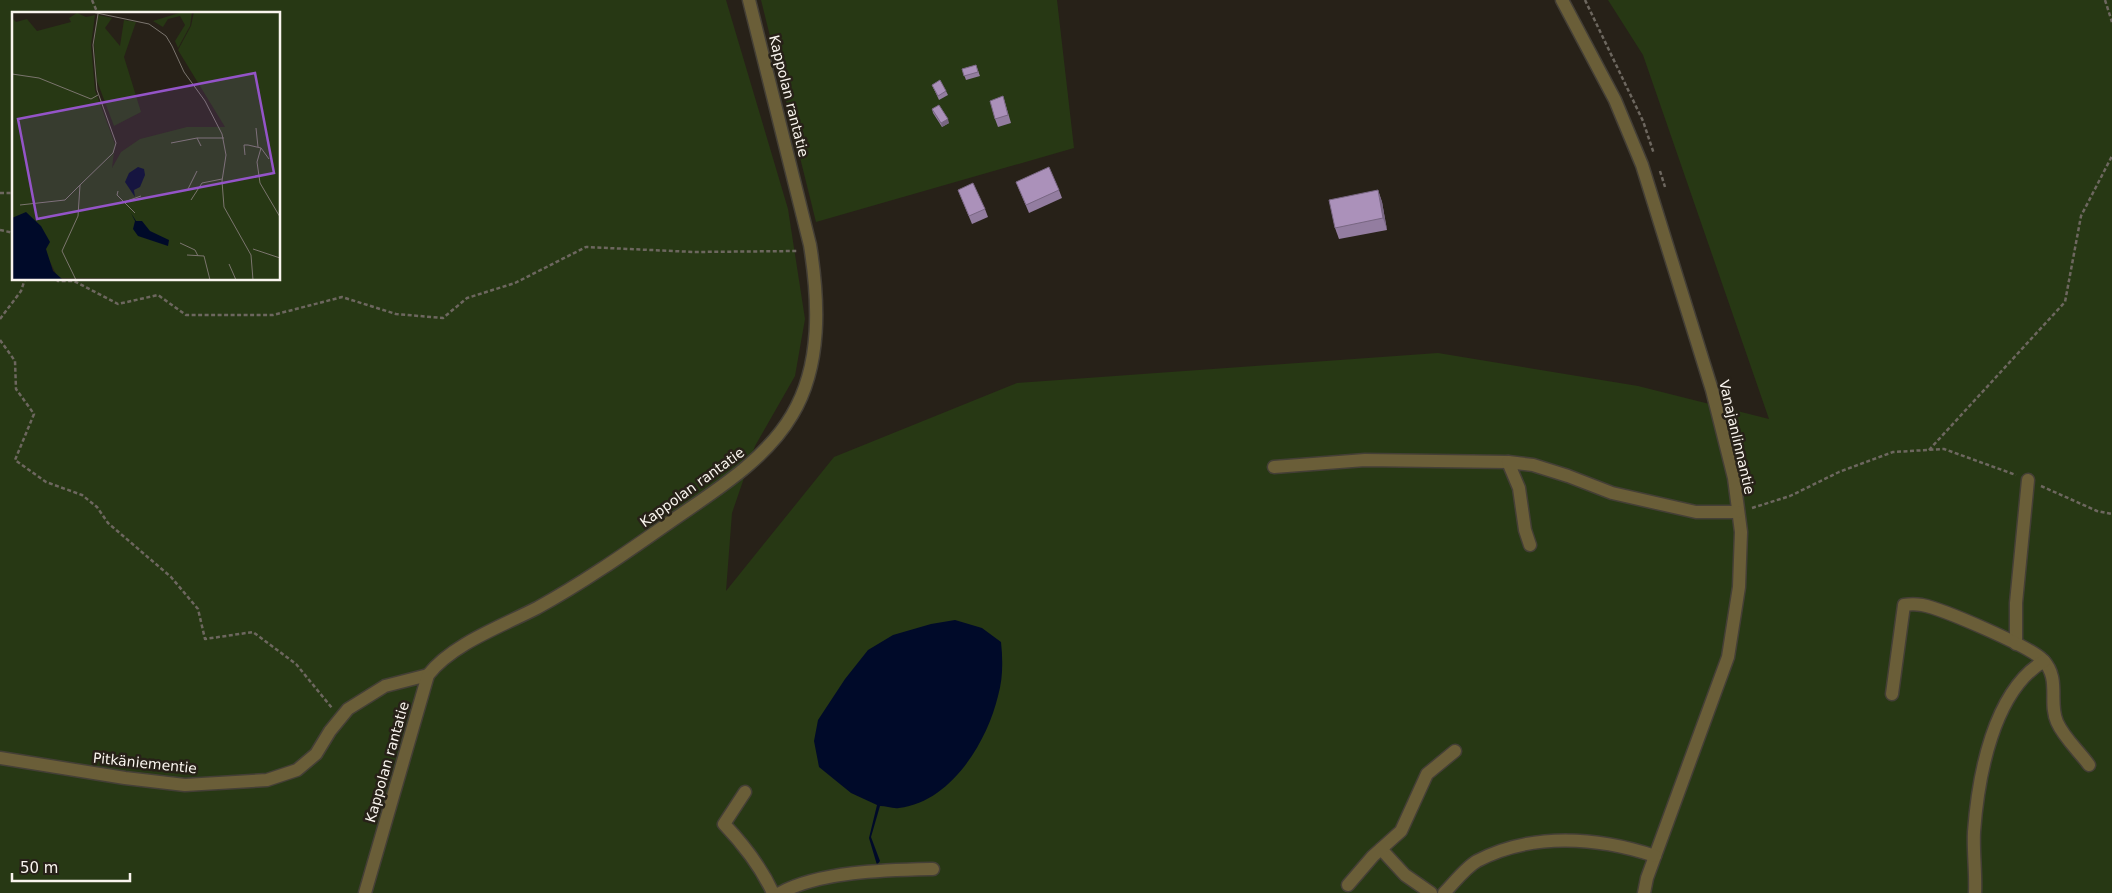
<svg xmlns="http://www.w3.org/2000/svg" width="2112" height="893" font-family="'DejaVu Sans',sans-serif">
<rect width="100%" height="100%" fill="#272118"/>
<!-- green -->
<g fill="#273814" fill-rule="evenodd">
<path d="M0 0H726L788 209 805 319 795 376 755 446 732 513 726 591 834 457 1017 383 1438 353 1638 386 1769 419 1643 55 1608 0H2112V893H0ZM14 14H279V279H14Z"/>
<polygon points="761,0 1057,0 1074,148 816,222"/>
</g>
<!-- water -->
<path fill="#000a29" d="M955 620 982 628 1001 642C1003 660 1003 679 998 696 987 742 951 802 899 808 893 809 886 806 880 806L871 837 880 861 877 865 869 838 877 805 851 793 819 767 814 741 818 720 845 679 868 650 893 635 931 624Z"/>
<g fill="none" stroke-linecap="round" stroke-linejoin="round">
<defs>
<g id="minor">
<polyline points="1562,0 1615,100 1642,165 1712,390 1734,478 1741,532 1739,587 1728,657 1647,878 1644,893"/>
<polyline points="1274,467 1365,460 1508,462"/>
<polyline points="1530,545 1525,530 1519,488 1508,462 1533,465 1568,476 1612,493 1696,512 1738,512"/>
<polyline points="2016,644 2016,603 2028,480"/>
<path d="M1892 694 1904 605C1910 604 1916 604 1922 605 1943 609 2029 646 2043 660 2061 679 2048 702 2057 722 2064 738 2079 751 2089 765"/>
<polyline points="0,758 125,778 185,785 267,780 297,770 316,754 330,731 348,709 385,686 428,675"/>
<path d="M745 792 724 824C744 845 761 867 773 893"/>
<polyline points="1381,849 1405,875 1431,893"/>
<polyline points="1348,885 1373,856 1401,831 1427,774 1455,751"/>
<path d="M365 893 428 675C452 644 502 626 537 608 583 583 627 552 670 522 713 492 765 461 792 415 822 365 819 301 810 245L749 0"/>
<path d="M780 893C821 871 886 870 933 869"/>
<path d="M1444 893C1454 883 1465 868 1477 861 1532 832 1598 837 1655 856"/>
<path d="M1975 893C1976 873 1973 852 1974 832 1978 777 1993 691 2044 661"/>
</g>
</defs>
<!-- minor casing -->
<use href="#minor" stroke="#443f36" stroke-width="15"/>
<!-- path -->
<g stroke="#6d675f" stroke-width="2.5" stroke-dasharray="4 2.5" stroke-linecap="butt">
<polyline points="92,0 98,14"/>
<polyline points="1585,0 1643,121 1654,154"/>
<polyline points="2105,0 2112,22"/>
<polyline points="1660,171 1665,187"/>
<polyline points="0,193 14,193"/>
<polyline points="0,230 14,233"/>
<polyline points="56,279 58,281 74,281 118,304 158,295 186,315 273,315 342,297 396,314 443,318 467,298 515,283 586,247 694,252 797,251"/>
<polyline points="0,319 21,291 25,279"/>
<polyline points="0,340 15,361 16,389 34,414 15,460 46,482 82,495 97,507 108,523 171,577 198,609 205,639 253,632 296,664 332,708"/>
<polyline points="1929,450 2065,302 2081,216 2112,156"/>
<polyline points="2041,486 2097,511 2112,514"/>
<polyline points="1752,508 1790,496 1839,472 1893,452 1944,449 2016,475"/>
</g>
<!-- minor -->
<use href="#minor" stroke="#6a5e38" stroke-width="12"/>
</g>
<!-- wall -->
<g fill="#937da0">
<polygon points="976,65 980,76 966,80 962,69"/>
<polygon points="932,85 946,91 948,95 939,100"/>
<polygon points="1003,96 1011,123 998,127 995,119"/>
<polygon points="932,109 949,123 942,127 933,113"/>
<polygon points="1016,182 1059,190 1062,198 1029,213"/>
<polygon points="958,190 985,209 988,217 972,224"/>
<polygon points="1378,190 1382,202 1387,230 1339,239 1335,228"/>
</g>
<!-- shaded-wall -->
<g fill="#786682">
<polygon points="948,119 949,123 942,127 941,123"/>
<polygon points="1378,190 1382,202 1387,230 1383,218"/>
</g>
<!-- building -->
<g fill="#ab91ba" stroke="#786682">
<polygon points="976,65 978,72 964,76 962,69"/>
<polygon points="940,80 946,91 938,96 932,85"/>
<polygon points="1003,96 1008,115 995,119 990,101"/>
<polygon points="939,105 948,119 941,123 932,109"/>
<polygon points="1049,167 1059,190 1026,205 1016,182"/>
<polygon points="973,183 985,209 969,216 958,190"/>
<polygon points="1378,190 1383,218 1335,228 1329,200"/>
</g>
<g text-anchor="middle" dominant-baseline="central" stroke-width="5" stroke-linejoin="round" paint-order="stroke">
<!-- street labels -->
<g font-size="14" fill="#f9f4ee" stroke="#272118">
<text transform="translate(789 96) rotate(76)">Kappolan rantatie</text>
<text transform="translate(1737 437) rotate(77)">Vanajanlinnantie</text>
<text transform="translate(692 487) rotate(-36)">Kappolan rantatie</text>
<text transform="translate(387 762) rotate(-74)">Kappolan rantatie</text>
<text transform="translate(145 763) rotate(6)">Pitkäniementie</text>
</g>
</g>
<!-- overview -->
<g transform="translate(12 12)">
<rect width="268" height="268" fill="#272118"/>
<path d="M170 0H180L178 14 166 36 163 29 173 13 168 4 156 7 151 15 141 9ZM182 0H267V267L46 266 14 201 0 206V6L4 10 15 7 25 19 59 10 57 6 65 1 74 5 83 3 79 33 83 78 103 132 100 156 109 140 128 127 175 115H213L166 38 179 14ZM86 3 100 6 93 16 108 34 112 8 124 10 112 45 129 100 102 114 85 69 82 32Z" fill="#273814"/>
<path d="M126 155 132 157 133 163 128 175 122 178 123 185 113 170 117 161ZM14 200 29 214 38 230 34 237 41 259 50 267H0V206ZM119 201 124 209H130L138 219 157 228 156 234 126 224 121 217 123 209Z" fill="#000a29"/>
<path fill="none" stroke="#7b756e" stroke-width="1" d="M80 0 137 12 154 24 160 34 172 60 193 89 210 122 214 143 210 169 212 195 239 243 241 268M0 62 27 66 79 87 86 83M244 116 246 135M159 131 185 126M189 134 185 126H212M249 136 245 150 248 171 268 205M233 143 232 133H236L249 136 257 147M176 177 185 159M106 179 105 183 123 201M179 188 190 171 210 167M112 190 129 184M8 193 53 188 68 173M168 231 183 238 186 244M241 237 268 246M175 243 192 244 198 268M217 252 224 268M64 268 50 239 66 204 68 173 101 141 104 131 85 78 81 33 86 2"/>
<path fill="#9454c8" fill-opacity="0.15" stroke="#9454c8" stroke-width="2.5" d="M243 61 262 161 25 207 6 107Z"/>
<rect width="268" height="268" fill="none" stroke="#f9f4ee" stroke-width="2.5"/>
</g>
<!-- scale -->
<path d="M12 873v8h118v-8" fill="none" stroke="#f9f4ee" stroke-width="2.5"/>
<text x="20" y="873" font-size="15" fill="#f9f4ee" stroke="#272118" stroke-width="4" paint-order="stroke">50 m</text>
</svg>
